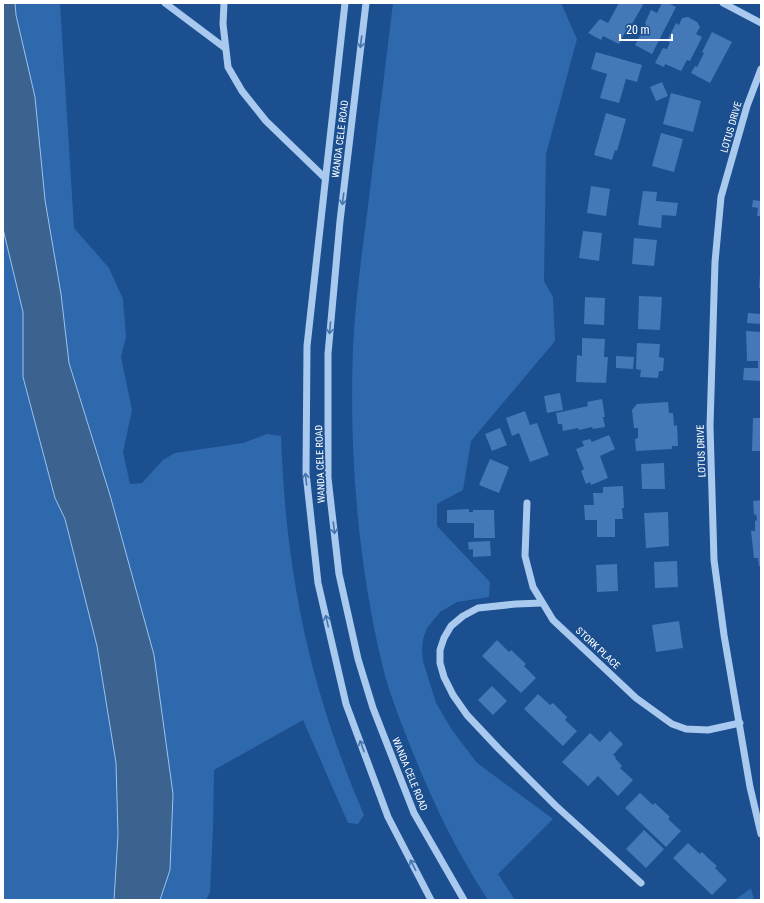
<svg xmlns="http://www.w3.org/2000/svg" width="764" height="903" font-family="'Roboto Condensed',sans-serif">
<rect width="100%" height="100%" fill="#1b4f8f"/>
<!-- green -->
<g fill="#2e69ad">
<path d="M15 3H60L74 228 109 268 123 299 126 337 121 357 132 410 123 452 130 484 142 483 163 460 175 453 243 443 267 434 281 436C283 487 287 538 296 589 309 667 333 743 364 815L358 824 348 823 303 720 214 770 213 829 210 892 206 900H160L170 870 173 794 154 655 110 495 69 363 61 294 45 200 35 97 16 15Z"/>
<path d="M393 3H561L577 39 546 154 544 281 553 297 555 341 471 441 463 490 437 504V526L490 582 489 597 457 602 440 612 427 628 423 639 422 650 423 661 436 703 452 730 477 763 553 819 498 874 515 900H488C455 850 429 794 407 738 398 715 389 691 383 668 358 564 349 456 353 349 355 301 362 254 368 206 376 138 385 71 393 3Z"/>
<polygon points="3,229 23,312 23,378 55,498 65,519 97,646 116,763 118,835 114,900 3,900"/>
<polygon points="751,888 754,900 735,900"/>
</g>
<!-- water -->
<polygon fill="#3c6290" stroke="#9cc4f0" points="3,3 15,3 16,15 35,97 45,200 61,294 69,363 110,495 154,655 173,794 170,870 160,900 114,900 118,835 116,763 97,646 65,519 55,498 23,377 23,312 3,229"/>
<!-- building -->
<g fill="#4478b7">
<polygon points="619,3 644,3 632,24 630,23 619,44 603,36 601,40 588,33 600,19 608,23"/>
<polygon points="662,3 668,3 676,7 652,54 635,45 646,24 645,23 651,10 657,13"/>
<polygon points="688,17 697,22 700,27 696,34 702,37 690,61 687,60 681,71 665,64 664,67 655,63 663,48 667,49 670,42 667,41 676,23 679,25 682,18"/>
<polygon points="712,32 732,42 710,83 691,73 695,66 697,67 704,53 702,52"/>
<polygon points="596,52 642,65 637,82 626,79 619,103 600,98 607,74 591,69"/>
<polygon points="662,82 668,96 656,101 650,87"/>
<polygon points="671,93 701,101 693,132 663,124"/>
<polygon points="606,113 626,119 617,151 615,150 612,160 594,155"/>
<polygon points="661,133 683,139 674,172 652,166"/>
<polygon points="591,186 610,189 606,216 587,213"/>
<polygon points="643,191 657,192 656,201 678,203 676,216 662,215 661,228 638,225"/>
<polygon points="753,200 761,201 761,216 757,216 758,208 752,207"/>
<polygon points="583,231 602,233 599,261 579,258"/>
<polygon points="634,238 657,240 654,266 632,264"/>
<polygon points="760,274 761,274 761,288 759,288"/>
<polygon points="639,296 662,297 660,330 638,329"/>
<polygon points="585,297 605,298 604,325 584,324"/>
<polygon points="748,313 761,314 761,324 747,323"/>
<polygon points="746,331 761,332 761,381 743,380 744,368 758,368 758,361 747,361"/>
<polygon points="582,338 605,339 604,357 608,357 606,383 576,382 577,355 582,356"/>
<polygon points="637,343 660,344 659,357 664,358 663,371 659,371 658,378 640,377 641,370 636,369"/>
<polygon points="616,356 634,357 633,369 616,368"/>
<polygon points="560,393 563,410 547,413 544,396"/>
<polygon points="602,399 605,417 603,417 605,427 593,429 592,427 579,430 578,428 563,431 562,424 558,424 556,413 588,406 587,402"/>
<polygon points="668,402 669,413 673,413 674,426 677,425 678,446 672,446 672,449 636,451 635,439 638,438 638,428 634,428 632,410 637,404"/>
<polygon points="525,411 530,425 537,423 549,455 530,462 519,433 512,436 506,418"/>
<polygon points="753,418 761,418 761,451 752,451"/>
<polygon points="500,428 507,445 492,451 485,434"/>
<polygon points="609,435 615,449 600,456 608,478 591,485 590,482 586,484 581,471 584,469 576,449 584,446 582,441 590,439 592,442"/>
<polygon points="490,459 509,467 499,493 479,485"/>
<polygon points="664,463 665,489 642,489 641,464"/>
<polygon points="623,486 624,508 622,508 623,519 615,519 615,537 597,537 597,520 585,520 584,505 594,505 593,493 603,493 603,487"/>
<polygon points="761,500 761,566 759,566 758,558 754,558 751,531 755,531 755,521 757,520 756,514 754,515 753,501"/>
<polygon points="469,509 469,512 473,512 473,510 494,510 495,538 474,538 474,523 447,523 447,510"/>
<polygon points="668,512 669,546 646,548 644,513"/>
<polygon points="490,541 491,556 473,557 473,549 469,550 468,542"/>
<polygon points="677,561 678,587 655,588 654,562"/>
<polygon points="617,564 618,591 597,592 596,565"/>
<polygon points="679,621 683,648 656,652 652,625"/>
<polygon points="497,640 509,652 511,650 526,664 524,666 536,678 521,693 482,656"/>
<polygon points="492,686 507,701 493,715 478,700"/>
<polygon points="538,694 550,705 553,703 567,717 565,720 577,731 563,746 524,709"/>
<polygon points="610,731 623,744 613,755 616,757 615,758 622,766 620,768 633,780 618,796 598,776 588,786 562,762 590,733 600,742"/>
<polygon points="640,793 653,805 655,803 670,817 668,819 681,831 666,847 625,808"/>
<polygon points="644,830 664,849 646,868 626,849"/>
<polygon points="688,843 700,854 702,852 709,859 717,866 715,868 727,880 712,895 673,858"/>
</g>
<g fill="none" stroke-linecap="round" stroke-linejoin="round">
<!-- minor -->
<g stroke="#a9c9ee" stroke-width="7">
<polyline points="165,3 225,48"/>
<polyline points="224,3 223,24 228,67 242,91 266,121 325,178"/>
<polyline points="345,3 307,346 306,473 318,583 346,704 388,817 431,900"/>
<polyline points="366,3 340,221 328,354 328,478 339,574 358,659 373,708 414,813 464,900"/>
<polyline points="723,3 761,23"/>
<polyline points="761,69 747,106 721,197 715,262 710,426 714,560 724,635 750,787 761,834"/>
<polyline points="527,503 525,556 533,587 553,620 636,698 672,724 686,729 708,730 740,723"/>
<polyline points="542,603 516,604 478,608 463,616 451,626 444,638 440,650 440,663 444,677 453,695 467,715 499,749 556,806 641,883"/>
</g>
</g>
<!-- one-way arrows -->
<defs><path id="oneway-shaft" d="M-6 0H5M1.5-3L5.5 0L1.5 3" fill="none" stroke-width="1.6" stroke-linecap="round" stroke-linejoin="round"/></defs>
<g stroke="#4674ac">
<use href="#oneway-shaft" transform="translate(361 42) rotate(97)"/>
<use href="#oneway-shaft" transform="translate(343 199) rotate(97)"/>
<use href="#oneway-shaft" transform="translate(330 328) rotate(95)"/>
<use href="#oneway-shaft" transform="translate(306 479) rotate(-96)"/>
<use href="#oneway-shaft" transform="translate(334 528) rotate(83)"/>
<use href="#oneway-shaft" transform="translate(327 621) rotate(-103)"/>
<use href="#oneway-shaft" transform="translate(362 746) rotate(-110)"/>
<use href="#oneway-shaft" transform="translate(413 865) rotate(-117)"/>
</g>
<g text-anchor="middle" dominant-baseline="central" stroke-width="4" stroke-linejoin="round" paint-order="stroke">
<!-- street labels -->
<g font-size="10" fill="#fff" stroke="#1b4f8f">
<text transform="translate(731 127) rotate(-74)">LOTUS DRIVE</text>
<text transform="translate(340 139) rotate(-83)">WANDA CELE ROAD</text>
<text transform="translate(701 451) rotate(-92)">LOTUS DRIVE</text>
<text transform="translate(320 464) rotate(-92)">WANDA CELE ROAD</text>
<text transform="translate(598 648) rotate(43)">STORK PLACE</text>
<text transform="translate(410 774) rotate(68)">WANDA CELE ROAD</text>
</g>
</g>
<!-- border -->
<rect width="764" height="903" fill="none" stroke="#ffffff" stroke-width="8"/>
<!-- scale -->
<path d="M620 34v6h52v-6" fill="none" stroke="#ffffff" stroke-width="2"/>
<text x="626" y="34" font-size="12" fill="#ffffff" stroke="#1b4f8f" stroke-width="3" paint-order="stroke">20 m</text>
</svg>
